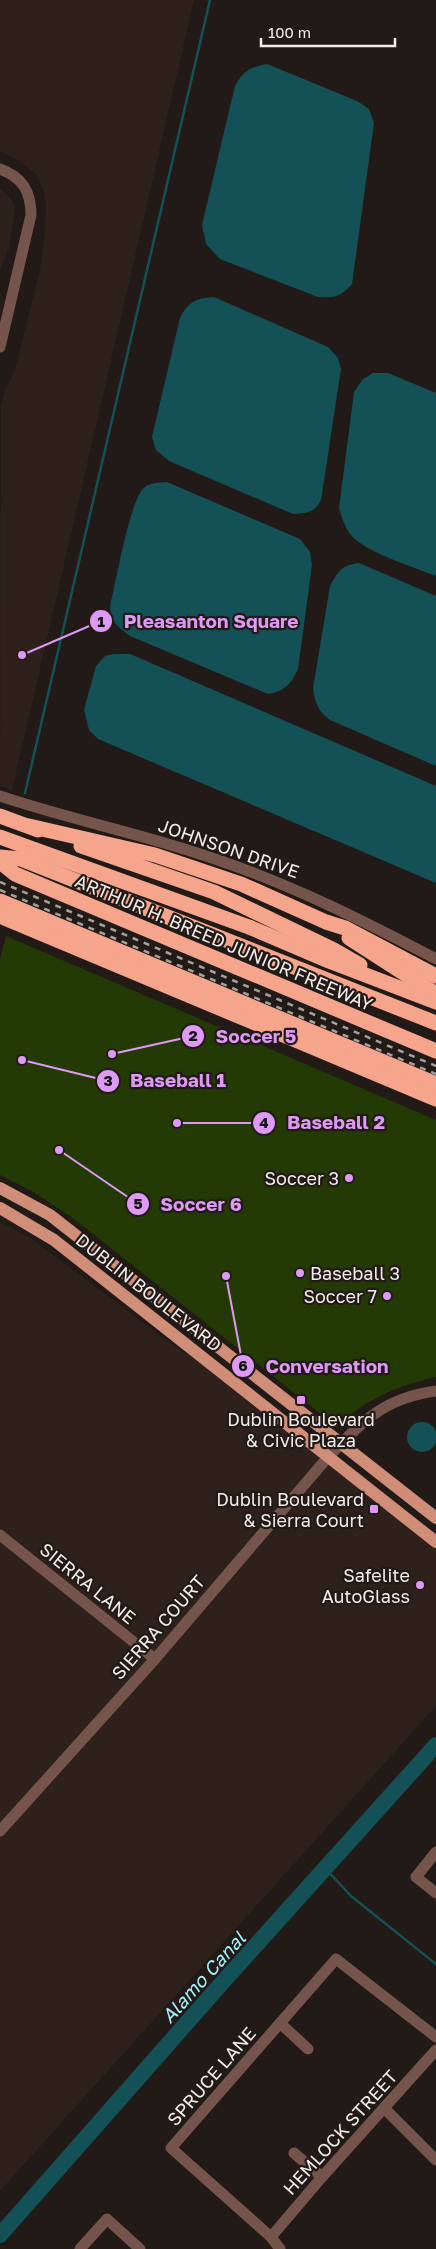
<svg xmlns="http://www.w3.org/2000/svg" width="436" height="2249" font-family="'Golos Text',sans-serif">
<rect width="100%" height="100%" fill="#221a17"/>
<!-- built -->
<g fill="#2e201b">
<polygon points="0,0 194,0 12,790 0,786 1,406 5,390 15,370 40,270 45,233 46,206 44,192 36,174 20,161 0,151"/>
<polygon points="0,188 12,200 15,208 9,248 0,270"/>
<polygon points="0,1222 28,1236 166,1340 261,1404 436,1542 436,1706 0,2191"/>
</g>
<!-- green -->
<path fill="#233a04" d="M6 936 436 1120V1377C396 1386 372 1397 340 1423L331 1422 74 1219 32 1191 0 1175V959Z"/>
<!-- water -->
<g fill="#135156">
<path d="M267 64 357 101 369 109 374 123 352 284C340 297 335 298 318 297L220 259 206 244 202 225 235 86C244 70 249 68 267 64Z"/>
<path d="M214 297 328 347 338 358 341 369 321 500C314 513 307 513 293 514L169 461 156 450 152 437 180 318C188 302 196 298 214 297Z"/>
<path d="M373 373H388L436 393V576C414 567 367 553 352 536 345 528 342 518 339 508L354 392 363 379Z"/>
<path d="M167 482 300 539 310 552 312 565 298 669C291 684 285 691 268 694L130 636C118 627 111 622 110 606 116 582 129 506 142 490 148 482 158 483 167 482Z"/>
<path d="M359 563 436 596V766L330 720C318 711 315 703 313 688L330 586C339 570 341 566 359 563Z"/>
<polygon points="114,654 130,654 436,786 436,883 98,739 89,730 84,710 96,666 105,656"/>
<circle cx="422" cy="1437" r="15"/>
</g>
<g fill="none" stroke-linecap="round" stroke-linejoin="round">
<!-- stream -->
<g stroke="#135156" stroke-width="2.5">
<polyline points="25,793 210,0"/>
<polyline points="325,1868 351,1896 436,1964"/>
</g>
<!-- river -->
<polyline stroke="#135156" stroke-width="16" points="0,2235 221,1984 436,1745"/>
<!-- minor -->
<g stroke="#75554b" stroke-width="11">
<path d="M0 169C22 177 31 191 31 215L0 347"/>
<path d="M0 796C71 820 144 834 215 859 292 885 364 921 436 959"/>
<polyline points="0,1535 155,1659"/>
<path d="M0 1831 155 1659 328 1457C363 1421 384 1398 436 1391"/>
<polyline points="436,1852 416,1877 436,1893"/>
<polyline points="280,2023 308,2049"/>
<polyline points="384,2108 436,2160"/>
<polyline points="294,2153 322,2177"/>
<polyline points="271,2237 322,2177 436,2050"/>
<polyline points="80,2249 107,2219 140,2249"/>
<polyline points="280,2249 271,2237 171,2148 336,1959 436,2037"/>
</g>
<!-- major -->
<g stroke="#d08e79" stroke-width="12">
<polyline points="0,1188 50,1215 436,1518"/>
<polyline points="0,1208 54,1240 436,1542"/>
</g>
<!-- highway -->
<g stroke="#f4a58b" stroke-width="15">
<polyline points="0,816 38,830"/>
<polyline points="29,826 155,855 241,884 326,922 345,928 436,976"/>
<polyline points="0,837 249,927 329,961 436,1002"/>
<polyline points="81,846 214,892 334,950 360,965"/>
<polyline points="0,857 21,859 436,1023"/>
<polyline points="0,862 15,874 436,1051"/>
<polyline points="0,901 436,1084"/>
<polyline points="0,916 436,1099"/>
<polyline points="349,938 436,994"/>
</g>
<!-- rail -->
<g stroke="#a7a19e" stroke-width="2.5" stroke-dasharray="6 6" stroke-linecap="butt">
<polyline points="0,882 436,1066"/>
<polyline points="0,890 436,1074"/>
</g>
</g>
<!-- markers -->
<g fill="#dd99f4" stroke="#221a17" stroke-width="2">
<circle cx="349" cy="1178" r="5"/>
<circle cx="300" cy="1273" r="5"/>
<circle cx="387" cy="1296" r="5"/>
<rect x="296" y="1395" width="10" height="10" rx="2.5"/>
<rect x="369" y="1504" width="10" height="10" rx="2.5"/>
<circle cx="420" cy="1585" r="5"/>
</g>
<g text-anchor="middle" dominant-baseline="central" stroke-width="4.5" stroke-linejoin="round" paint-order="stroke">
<!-- street labels -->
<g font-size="18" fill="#f2ecea" stroke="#221a17">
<text transform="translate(229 848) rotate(19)">JOHNSON DRIVE</text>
<text transform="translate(224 942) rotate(23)">ARTHUR H. BREED JUNIOR FREEWAY</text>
<text transform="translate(149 1292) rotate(38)">DUBLIN BOULEVARD</text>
<text transform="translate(88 1583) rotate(39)">SIERRA LANE</text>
<text transform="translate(158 1627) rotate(-49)">SIERRA COURT</text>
<text transform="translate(211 2076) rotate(-49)">SPRUCE LANE</text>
<text transform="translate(340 2132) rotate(-48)">HEMLOCK STREET</text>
</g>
<!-- poi labels -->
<g font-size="18" fill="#f2ecea" stroke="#221a17" text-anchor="end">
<text x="339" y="1178">Soccer 3</text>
<text x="310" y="1273" text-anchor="start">Baseball 3</text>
<text x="377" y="1296">Soccer 7</text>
<text x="301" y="1419" text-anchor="middle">Dublin Boulevard<tspan x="301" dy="21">&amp; Civic Plaza</tspan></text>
<text x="364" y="1499">Dublin Boulevard<tspan x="364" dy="21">&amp; Sierra Court</tspan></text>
<text x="410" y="1575">Safelite<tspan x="410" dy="21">AutoGlass</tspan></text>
</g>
<!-- water labels -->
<g font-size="19" font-style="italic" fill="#a2f2fa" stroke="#221a17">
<text transform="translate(203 1977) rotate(-48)">Alamo Canal</text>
</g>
</g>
<!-- callouts -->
<path fill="none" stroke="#dd99f4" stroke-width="2" d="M22 655L101 621M112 1054L193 1036M22 1060L108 1081M177 1123L264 1123M59 1150L138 1204M226 1276L243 1366"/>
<g fill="#dd99f4" stroke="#221a17" stroke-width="2">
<circle cx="22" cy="655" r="5"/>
<circle cx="112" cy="1054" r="5"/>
<circle cx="22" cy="1060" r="5"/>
<circle cx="177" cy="1123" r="5"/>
<circle cx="59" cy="1150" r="5"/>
<circle cx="226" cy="1276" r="5"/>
<circle cx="101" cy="621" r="12"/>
<circle cx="193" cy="1036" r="12"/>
<circle cx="108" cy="1081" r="12"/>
<circle cx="264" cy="1123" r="12"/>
<circle cx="138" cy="1204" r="12"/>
<circle cx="243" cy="1366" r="12"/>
</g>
<g font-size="15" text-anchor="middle" font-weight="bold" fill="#111">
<text x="101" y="627">1</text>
<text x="193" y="1041">2</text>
<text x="108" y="1086">3</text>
<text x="264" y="1128">4</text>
<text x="138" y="1209">5</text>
<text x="243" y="1371">6</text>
</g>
<g font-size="19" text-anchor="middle" font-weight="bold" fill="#dd99f4" stroke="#221a17" stroke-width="4.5" stroke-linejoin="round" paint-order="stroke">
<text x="211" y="628">Pleasanton Square</text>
<text x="256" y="1043">Soccer 5</text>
<text x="178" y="1087">Baseball 1</text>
<text x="336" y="1129">Baseball 2</text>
<text x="201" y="1211">Soccer 6</text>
<text x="327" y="1373">Conversation</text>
</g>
<!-- scale -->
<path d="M261 38v8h134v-8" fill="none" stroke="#f2ecea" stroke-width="2.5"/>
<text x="268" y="38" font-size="15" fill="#f2ecea" stroke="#221a17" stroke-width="4" paint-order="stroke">100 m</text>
</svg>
